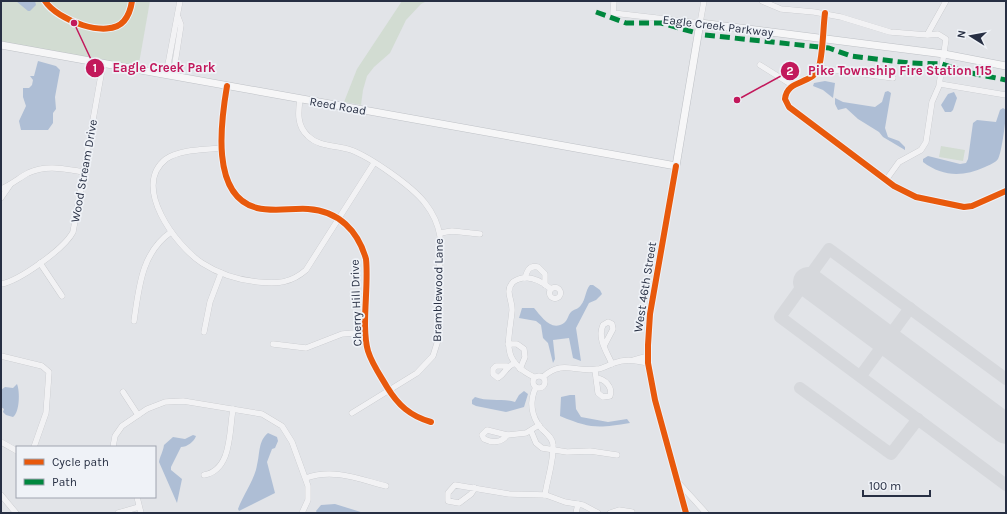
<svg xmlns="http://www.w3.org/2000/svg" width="1007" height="514" font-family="Karla,sans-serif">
<rect width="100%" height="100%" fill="#e2e4e8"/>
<!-- green -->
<g fill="#d2dcd2">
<polygon points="1,1 150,1 138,69 1,44"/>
<polygon points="402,1 427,1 421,4 406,20 390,53 374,67 367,76 363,90 361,105 344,102 357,69"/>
<polygon points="941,146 965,150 963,161 939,157"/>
</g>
<!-- water -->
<g fill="#aebed5">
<polygon points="16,1 35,1 36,5 30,11 28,11"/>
<polygon points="38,61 56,66 60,70 55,97 56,109 53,113 53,123 48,130 21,130 19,121 26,106 23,97 23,88 29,88 32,85 33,80 30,76 34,76"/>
<polygon points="825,81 835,83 833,98 823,90 813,86 814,83"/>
<polygon points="888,91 891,93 885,128 888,137 899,141 905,147 905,150 883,137 879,132 858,119 846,108 838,110 835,104 835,98 843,102 875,107 882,102 885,92"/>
<polygon points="954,92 957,98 953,110 951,112 945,112 941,105 948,94"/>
<path d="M1003 108 1006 110C1006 119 1002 152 998 159 995 163 989 165 985 167 963 177 943 177 923 162V159L928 156 960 164 966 163 968 159 973 123 977 120 996 122 1000 110Z"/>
<path d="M593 285 600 290 602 294 596 300 589 303 576 328 581 361 573 358 569 338 553 340 555 359 553 363 548 343 543 338 541 325 536 321 519 318 522 308H534C541 316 551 332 564 323 568 320 568 315 571 312 574 309 579 309 581 305 586 299 585 291 590 285Z"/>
<path d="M17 384C20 391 20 412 13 417L6 415 3 412 4 409 1 407V390L5 387 13 388Z"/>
<path d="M524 391 528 394 524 407 506 412 476 406 472 404V400L475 397C488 402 502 398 515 402L519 395Z"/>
<path d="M570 395H575L576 409 581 417 608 422 627 419 630 423C598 428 591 429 560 416L561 397Z"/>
<path d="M268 433 277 437 278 441 275 448 272 449 267 462 275 493 239 511 238 509C243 495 255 479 257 465 260 454 258 441 268 433Z"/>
<path d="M193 435 196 436C194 442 187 447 181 447L171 467V470L182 479 177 503 159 462C160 456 163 452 164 445L173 437 185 439Z"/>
<polygon points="335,504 364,513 317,513 316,511 321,505"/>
</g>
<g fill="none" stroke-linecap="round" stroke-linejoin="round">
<!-- taxiway -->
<g stroke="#d6d8dc" stroke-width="12">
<polyline points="862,374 910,308"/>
<polyline points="1006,379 829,249 780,317 1006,485"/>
<polyline points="800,388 891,454 918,419"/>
</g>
<!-- runway -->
<polyline stroke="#d6d8dc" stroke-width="30" points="808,282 1006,429"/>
<defs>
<g id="minor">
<polyline points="614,1 613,13 700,23 704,1"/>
<polyline points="762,1 781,9 814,12 841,17 890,32 927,35 946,1"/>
<path d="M825 13C823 27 823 59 818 69 811 85 787 79 785 99L789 107 894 186 916 197 964 207 972 206 1006 191"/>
<polyline points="760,65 792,85"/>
<polyline points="819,68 893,78"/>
<polyline points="166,75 180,1"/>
<polyline points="173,76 181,25 178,17"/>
<polyline points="940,84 1006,95"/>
<path d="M227 86C221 121 210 196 257 208 273 212 292 208 308 209 339 211 358 231 366 259 369 286 361 327 368 351 372 364 380 375 387 387 398 405 410 416 431 422"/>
<path d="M300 99C298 113 297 126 308 136 319 147 336 145 351 150 370 157 412 186 425 203 433 213 438 224 440 236L439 337 433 356 417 373 352 413"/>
<path d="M222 148C205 150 181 149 166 159 131 186 176 246 202 263 219 274 238 280 258 282 278 284 291 283 306 270L374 163"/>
<polyline points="676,166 650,314 648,345 648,363 655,400 686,513"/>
<polyline points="886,180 899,162 921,150 926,142 932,102 939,86 946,39 938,34 928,35"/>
<path d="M1 189C11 185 19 178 28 173 47 164 65 169 84 172"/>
<polyline points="1,198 10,185"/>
<polyline points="440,233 452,231 480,234"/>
<polyline points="40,263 62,296"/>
<path d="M525 278C527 271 529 265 538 267L545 274V285"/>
<path d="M1 284C19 281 64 249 73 232L103 64"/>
<circle cx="555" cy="293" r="5.5"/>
<path d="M134 321C139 288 141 253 171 232"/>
<polyline points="204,332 210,302 221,273"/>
<polyline points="273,344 306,348 342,334 366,332"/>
<polyline points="508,344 517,344 524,349 525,357 520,369"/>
<path d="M604 346 613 329 612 324 608 322 603 325C597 339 607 352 612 364"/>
<polyline points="1,356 42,366 49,372 46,413 34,447"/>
<polyline points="634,360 648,356"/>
<path d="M507 366H496L493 369V374L498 378C506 373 505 367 515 363"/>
<path d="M595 370 598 393 603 397 610 396C613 387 605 379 596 378"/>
<circle cx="539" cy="382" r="6"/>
<path d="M534 377C500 361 509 341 512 311 513 300 504 292 513 282 526 273 540 280 551 289"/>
<path d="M543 377C562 359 576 373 597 369 603 369 608 365 614 363 627 358 636 361 648 363"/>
<path d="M536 387C529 401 531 416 541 428 546 433 553 438 553 445 554 461 547 480 545 495"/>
<polyline points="123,392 138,415"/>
<path d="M487 430 507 435C502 443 492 443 484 439L482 435Z"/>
<polyline points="531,431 536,443 542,448 567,452 590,451 617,455"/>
<polyline points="507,435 526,433 539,425"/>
<polyline points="1,442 17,451"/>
<polyline points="113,447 115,436 122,426 147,409 165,402 183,401 262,414 282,426 292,442 308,486 308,500 302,513"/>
<path d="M204 475C232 470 229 432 233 409"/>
<path d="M306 478C333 468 359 479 386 486"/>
<polyline points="677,481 706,513"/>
<polyline points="475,488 471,494 459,503 448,501 448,493 455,485 509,494 546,495 565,502 583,505 598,513"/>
<polyline points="1,495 16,513"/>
<polyline points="137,497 141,513"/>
<polyline points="118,513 139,507"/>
<polyline points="576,513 578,504"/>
<polyline points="610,513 619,510 632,512"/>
</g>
<polyline id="major" points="1,45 676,166 700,23 944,54 1006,66"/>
</defs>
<!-- minor casing -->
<use href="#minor" stroke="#c0c2c6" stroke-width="6"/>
<!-- major casing -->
<use href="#major" stroke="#bec1c6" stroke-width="8"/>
<!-- minor -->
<use href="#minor" stroke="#f2f2f4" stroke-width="5.5"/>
<!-- major -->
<use href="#major" stroke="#f6f6f7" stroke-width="7"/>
<!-- quiet -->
<g stroke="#00873e" stroke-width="5" stroke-dasharray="10 5" stroke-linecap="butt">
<polyline points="596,12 626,23 661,23 693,32"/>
<polyline points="705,35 829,48 851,56 909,63 942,64 966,72 1006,80"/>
</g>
<defs>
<g id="cycleway">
<path d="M45 1C57 20 108 40 124 21 129 15 131 8 132 1"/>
<path d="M825 13C823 27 823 59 818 69 811 85 787 79 785 99L789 107 894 186 916 197 964 207 972 206 1006 191"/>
<path d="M227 86C221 121 210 196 257 208 273 212 292 208 308 209 339 211 358 231 366 259 369 286 361 327 368 351 372 364 380 375 387 387 398 405 410 416 431 422"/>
<polyline points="676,166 650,314 648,345 648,363 655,400 686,513"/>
</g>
</defs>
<!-- cycleway casing -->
<use href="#cycleway" stroke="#eff2f7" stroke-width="8"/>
<!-- cycleway -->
<use href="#cycleway" stroke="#e8590c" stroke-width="6"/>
</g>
<g text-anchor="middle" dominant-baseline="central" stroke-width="3.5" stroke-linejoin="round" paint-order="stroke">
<!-- street labels -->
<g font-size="12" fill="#272f43" stroke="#eff2f7">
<text transform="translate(718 26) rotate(7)">Eagle Creek Parkway</text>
<text transform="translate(338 106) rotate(10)">Reed Road</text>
<text transform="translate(84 171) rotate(-80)">Wood Stream Drive</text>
<text transform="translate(645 287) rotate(-81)">West 46th Street</text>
<text transform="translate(438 290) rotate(-89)">Bramblewood Lane</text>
<text transform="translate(356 303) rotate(-92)">Cherry Hill Drive</text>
</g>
</g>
<!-- callouts -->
<path fill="none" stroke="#c2185b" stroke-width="1.5" d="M74 23L95 68M737 100L790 71"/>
<g fill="#c2185b" stroke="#eff2f7" stroke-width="1.5">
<circle cx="74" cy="23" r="4"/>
<circle cx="737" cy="100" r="4"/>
<circle cx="95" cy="68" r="10"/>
<circle cx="790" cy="71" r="10"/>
</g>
<g font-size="12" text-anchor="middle" font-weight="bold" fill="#fff">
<text x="95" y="72">1</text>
<text x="790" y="75">2</text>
</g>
<g font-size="13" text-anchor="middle" font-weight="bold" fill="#c2185b" stroke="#eff2f7" stroke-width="3.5" stroke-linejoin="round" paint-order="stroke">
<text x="164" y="72">Eagle Creek Park</text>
<text x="900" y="75">Pike Township Fire Station 115</text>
</g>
<!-- border -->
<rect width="1007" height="514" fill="none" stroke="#272f43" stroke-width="4"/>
<!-- legend -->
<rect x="16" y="446" width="140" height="52" fill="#eff2f7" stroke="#9fa4af"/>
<rect x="24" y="459" width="20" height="6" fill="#e8590c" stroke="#9fa4af"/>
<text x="52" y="466" font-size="12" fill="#272f43">Cycle path</text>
<rect x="24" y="479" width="20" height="6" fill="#00873e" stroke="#9fa4af"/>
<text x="52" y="486" font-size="12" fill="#272f43">Path</text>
<!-- north arrow -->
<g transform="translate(971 36) rotate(281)" stroke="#eff2f7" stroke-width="3" paint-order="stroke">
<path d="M0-3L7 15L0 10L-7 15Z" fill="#272f43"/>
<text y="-6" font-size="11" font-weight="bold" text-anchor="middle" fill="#272f43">N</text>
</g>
<!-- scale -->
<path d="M863 490v6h67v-6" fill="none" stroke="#272f43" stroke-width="2"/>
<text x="869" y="490" font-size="12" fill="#272f43" stroke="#eff2f7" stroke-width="3" paint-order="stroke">100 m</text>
</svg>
